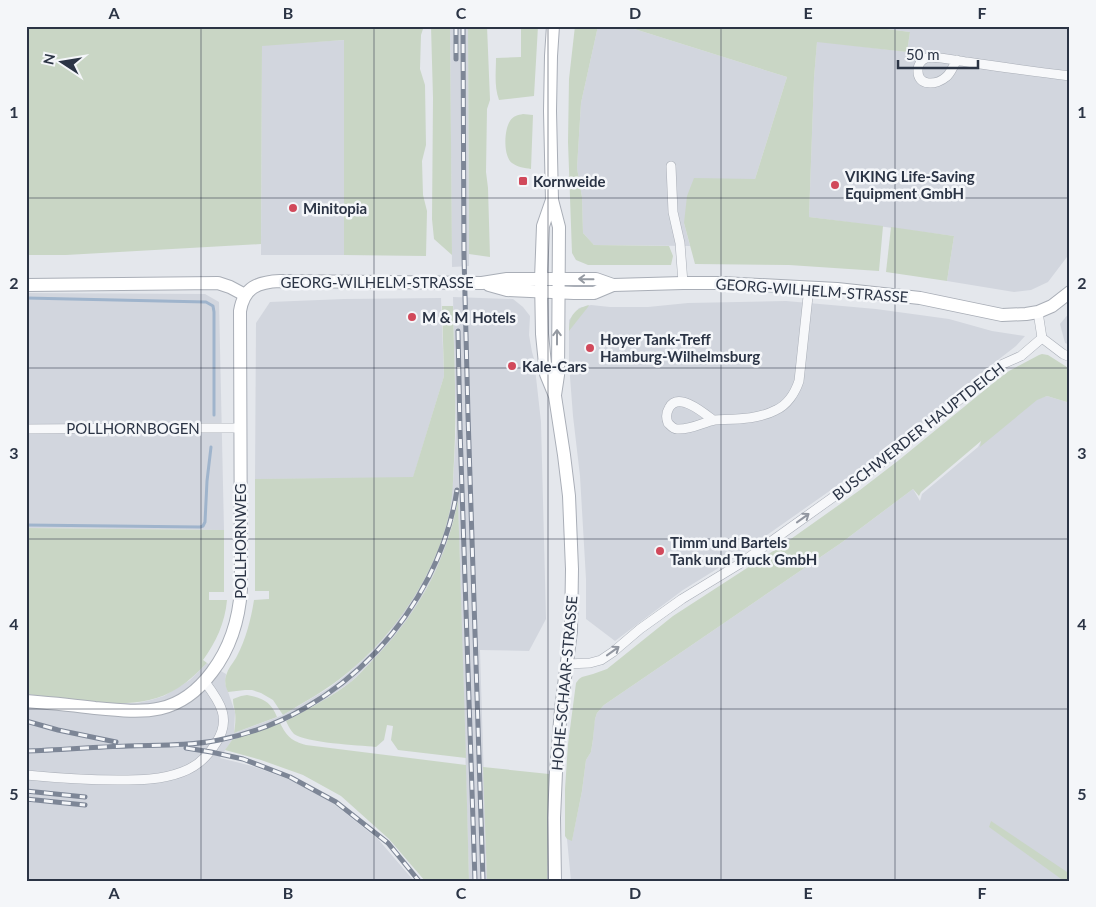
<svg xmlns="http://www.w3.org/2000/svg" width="1096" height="907" font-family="Lato,sans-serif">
<rect width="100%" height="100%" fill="#e4e7ec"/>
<!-- built -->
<g fill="#d2d6de">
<polygon points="450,26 468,26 469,266 452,267"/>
<polygon points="598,26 625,26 787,77 755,179 684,223 690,246 594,245 583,233 582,197 577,168 581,103"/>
<polygon points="864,26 1070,26 1070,253 1048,282 1031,290 1014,292 947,281 954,236 809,217 814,78 817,41 907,52 910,32"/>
<polygon points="345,40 344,255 261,255 262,45"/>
<polygon points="26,293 205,294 219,302 224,530 26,528"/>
<polygon points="453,297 513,299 523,307 530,316 529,335 532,352 534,359 541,422 546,619 529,651 480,650 487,881 469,881 458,502 445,551 430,582 418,604 403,627 386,647 352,681 323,701 280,723 232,740 220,758 252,766 291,780 334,804 378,839 414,881 26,881 26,694 99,703 137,703 151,700 164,696 190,680 207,663 226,674 225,683 235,712 234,733 283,715 329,688 348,673 370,653 391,630 453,483 456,431"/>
<polygon points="441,298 444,376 413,478 255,479 256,323 270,302 344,299"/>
<polygon points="786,301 876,309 949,319 992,331 1025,336 1016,346 994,363 892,447 733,559 683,590 615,641 586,619 586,579 580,476 573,416 569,364 569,320 579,308 591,305 610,307 648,307 688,303"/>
<polygon points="1070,312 1070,345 1065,343 1060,324"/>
<polygon points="1047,396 1070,403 1070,881 571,881 567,839 572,840 582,791 586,760 591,752 593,739 594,725 595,719 597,713 604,705 841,543 913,489 920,501 922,494 978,447 982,440 1014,406"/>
</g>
<!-- green -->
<g fill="#c9d6c5">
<polygon points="26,26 424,26 421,35 420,69 425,85 426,145 422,161 423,195 427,211 426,256 344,255 344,40 262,46 261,244 66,255 26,255"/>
<polygon points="431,26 450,26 452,255 434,239 432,219 433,98"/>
<polygon points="468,26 487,26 490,100 487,109 486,172 488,188 490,257 469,254"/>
<path d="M521 26H538L534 96 499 100C494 87 496 71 496 58L521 57Z"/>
<polygon points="575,26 598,26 581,103 577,168 582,197 583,233 594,245 669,246 673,256 671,265 588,265 576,260 572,253 568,142 569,79"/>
<polygon points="625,26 864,26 910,32 907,52 817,42 814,78 809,217 883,226 879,271 789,265 695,264 684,223 687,196 694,178 755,179 787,77"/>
<path d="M523 114 533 115 531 169C525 168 517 167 512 163 503 156 504 130 510 121 513 116 518 115 523 114Z"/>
<polygon points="891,227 954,236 947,281 886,272"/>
<path d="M589 305 588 307 569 331C569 316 574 309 589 305Z"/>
<path d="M442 306H453C454 358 457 410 454 461 453 479 453 497 449 514 436 574 394 636 346 674 327 690 304 702 283 715L273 700 261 693 252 690H245L228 692C225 686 224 680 227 673 229 667 234 662 237 656 246 639 251 619 254 600L269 599V591H255V479L413 477 444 376Z"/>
<polygon points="1042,354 1048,355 1070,369 1070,403 1047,396 1037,400 980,447 981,441 921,492 919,496 913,489 841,543 604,705 597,713 595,719 593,739 591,752 586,760 582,791 572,841 567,839 565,836 565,789 568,744 576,683 579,679 582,677 593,674 607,669 673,616 781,546 860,490 899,460 997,380 1009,371 1039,355"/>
<path d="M458 499 466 758 398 750 391 740 393 726 387 725 384 740 376 747C358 745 306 743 294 734 290 730 288 725 286 721 308 709 332 697 352 681 358 676 364 669 371 662 416 617 447 562 458 499Z"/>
<path d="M26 528 224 530V592H209V600H227C225 623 216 642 203 660L207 663C198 672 189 681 178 688 147 708 111 704 76 700 60 698 43 696 26 694Z"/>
<path d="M247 695C263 698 271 702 277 717L234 733C235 727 236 719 235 712 234 707 233 704 233 699L241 696Z"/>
<path d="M280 723C287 737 292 741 306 745L466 765 469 881H425L389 839 341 796 303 775 261 760 225 750 232 740Z"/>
<polygon points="483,767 549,774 547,881 487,881"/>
<polygon points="991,821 1070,874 1070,881 1064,881 989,827"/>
</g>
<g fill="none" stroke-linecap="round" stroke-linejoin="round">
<!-- stream -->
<g stroke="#9fb4cc" stroke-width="3">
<polyline points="26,298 206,302 213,306 214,312 214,415"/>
<polyline points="26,525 200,527 203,526 205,522 207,481 211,447"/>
</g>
<defs>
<g id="street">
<path d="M957 60C953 66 951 73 946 77 937 85 917 87 918 70 918 65 921 60 926 58 933 55 958 61 967 62 1001 67 1036 72 1070 76"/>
<polyline points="671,166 673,212 680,243 683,283"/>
<polyline points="1038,312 1042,338 1063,354 1070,357"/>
<path d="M713 420C704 413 678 391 669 408 666 413 666 418 668 423 671 426 673 429 677 429 692 430 703 422 715 420 734 419 757 420 776 410 787 405 795 393 799 381L809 287"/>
<polyline points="26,429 171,428 240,428"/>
<polyline points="567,664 590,663 601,660 613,652 640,629 682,599 741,563 888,458 1003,364 1021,356 1042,338"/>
<path d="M26 775C57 778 87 780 118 780 139 780 161 780 182 772 196 767 208 756 216 743 232 719 220 702 205 682"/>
</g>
<g id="secondary">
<polyline points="553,26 551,56 550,111 552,200 559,227 558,375 555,395"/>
<polyline points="552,200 543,226 541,279 542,334 546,374 555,396 564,455 569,496 572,569 571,631 561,709 556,772 554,818 555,881"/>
<polyline points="26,285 218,283 230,287 245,295"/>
<polyline points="489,285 507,290 574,293 594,293 613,285"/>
<path d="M26 701C49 703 72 705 95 708 146 713 179 716 212 672 231 647 239 620 241 589L240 311C244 287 258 282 280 281L482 283 507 279H596L613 285 683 283H722L837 289 920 298 1002 315 1026 314 1038 312 1052 306 1070 292"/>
</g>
</defs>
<!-- street casing -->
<use href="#street" stroke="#a9aeb7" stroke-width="10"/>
<!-- secondary casing -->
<use href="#secondary" stroke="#a9aeb7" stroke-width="14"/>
<!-- street -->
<use href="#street" stroke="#f7f8fa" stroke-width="9"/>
<!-- secondary -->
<use href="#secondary" stroke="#fff" stroke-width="12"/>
<defs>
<g id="rail">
<polyline points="456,26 456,59"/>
<polyline points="463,26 464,256 468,415 483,881"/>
<polyline points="458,331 460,429 475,881"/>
<polyline points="26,721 58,730 116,742"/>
<polyline points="186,748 211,752 243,759 290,777 336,802 388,843 419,881"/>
<path d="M26 751C60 750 94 747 128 746 158 745 189 746 219 740 340 717 438 611 457 490"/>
<polyline points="26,791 85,797"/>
<polyline points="26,799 85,805"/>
</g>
</defs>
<!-- rail casing -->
<use href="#rail" stroke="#7d8696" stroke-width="5"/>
<!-- rail -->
<use href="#rail" stroke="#f4f6f9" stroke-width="3" stroke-dasharray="9" stroke-linecap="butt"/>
</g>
<!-- one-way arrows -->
<defs><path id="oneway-shaft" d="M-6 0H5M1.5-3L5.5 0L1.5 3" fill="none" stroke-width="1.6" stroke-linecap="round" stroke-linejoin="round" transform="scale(1.25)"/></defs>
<g stroke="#959aa2">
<use href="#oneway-shaft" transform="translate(586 279) rotate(-179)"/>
<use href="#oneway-shaft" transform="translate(557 337) rotate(-90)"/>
</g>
<g stroke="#9196a0">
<use href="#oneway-shaft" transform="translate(803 518) rotate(-36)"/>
<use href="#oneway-shaft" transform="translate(613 651) rotate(-36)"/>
</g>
<!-- grid -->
<path fill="none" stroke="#2b3445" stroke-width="1" stroke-opacity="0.55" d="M201 26V881M374 26V881M548 26V881M721 26V881M895 26V881M26 198H1070M26 368H1070M26 539H1070M26 709H1070"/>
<!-- markers -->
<g fill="#d1495b" stroke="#f4f6f9" stroke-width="2">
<rect x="518" y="176" width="10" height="10" rx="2.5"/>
<circle cx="835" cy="185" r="5"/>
<circle cx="293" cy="208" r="5"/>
<circle cx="412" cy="317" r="5"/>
<circle cx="590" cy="348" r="5"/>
<circle cx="512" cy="366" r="5"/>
<circle cx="660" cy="551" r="5"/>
</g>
<g text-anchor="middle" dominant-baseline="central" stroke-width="5" stroke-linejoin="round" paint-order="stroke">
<!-- poi labels -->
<g font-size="15" font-weight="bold" fill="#2b3445" stroke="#f4f6f9" text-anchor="start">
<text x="845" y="176">VIKING Life-Saving<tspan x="845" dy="17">Equipment GmbH</tspan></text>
<text x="533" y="181">Kornweide</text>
<text x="303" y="208">Minitopia</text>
<text x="422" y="317">M &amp; M Hotels</text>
<text x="600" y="339">Hoyer Tank-Treff<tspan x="600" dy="17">Hamburg-Wilhelmsburg</tspan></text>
<text x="522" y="366">Kale-Cars</text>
<text x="670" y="542">Timm und Bartels<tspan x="670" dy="17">Tank und Truck GmbH</tspan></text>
</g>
<!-- street labels -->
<g font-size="15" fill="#2b3445" stroke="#f4f6f9">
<text x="377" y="282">GEORG-WILHELM-STRASSE</text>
<text transform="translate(812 290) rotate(4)">GEORG-WILHELM-STRASSE</text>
<text x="133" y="428">POLLHORNBOGEN</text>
<text transform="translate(918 431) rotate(-38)">BUSCHWERDER HAUPTDEICH</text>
<text transform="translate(240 541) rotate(-90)">POLLHORNWEG</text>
<text transform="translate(564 683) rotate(-85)">HOHE-SCHAAR-STRASSE</text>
</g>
</g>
<!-- border -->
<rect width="1096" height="907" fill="none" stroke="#f4f6f9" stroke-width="55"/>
<!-- north arrow -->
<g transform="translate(62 62) rotate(282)" stroke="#f4f6f9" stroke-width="4" paint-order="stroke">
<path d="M0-4L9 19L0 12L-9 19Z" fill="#2b3445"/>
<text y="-8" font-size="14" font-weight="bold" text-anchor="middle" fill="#2b3445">N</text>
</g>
<!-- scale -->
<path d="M898 60v8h80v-8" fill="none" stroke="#2b3445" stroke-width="2.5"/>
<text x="906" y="60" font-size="15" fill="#2b3445" stroke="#f4f6f9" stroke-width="4" paint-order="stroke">50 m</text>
<rect x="28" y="28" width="1040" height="852" fill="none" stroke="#2b3445" stroke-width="2"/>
<g font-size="16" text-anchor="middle" font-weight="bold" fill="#2b3445">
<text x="114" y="19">A</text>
<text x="288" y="19">B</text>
<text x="461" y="19">C</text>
<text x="635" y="19">D</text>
<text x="808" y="19">E</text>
<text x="982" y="19">F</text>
<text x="14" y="118">1</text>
<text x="1082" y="118">1</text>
<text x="14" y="289">2</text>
<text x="1082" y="289">2</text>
<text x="14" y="459">3</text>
<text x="1082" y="459">3</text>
<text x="14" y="630">4</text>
<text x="1082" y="630">4</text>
<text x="14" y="800">5</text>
<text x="1082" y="800">5</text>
<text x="114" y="899">A</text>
<text x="288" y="899">B</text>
<text x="461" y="899">C</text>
<text x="635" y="899">D</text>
<text x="808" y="899">E</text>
<text x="982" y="899">F</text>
</g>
</svg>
